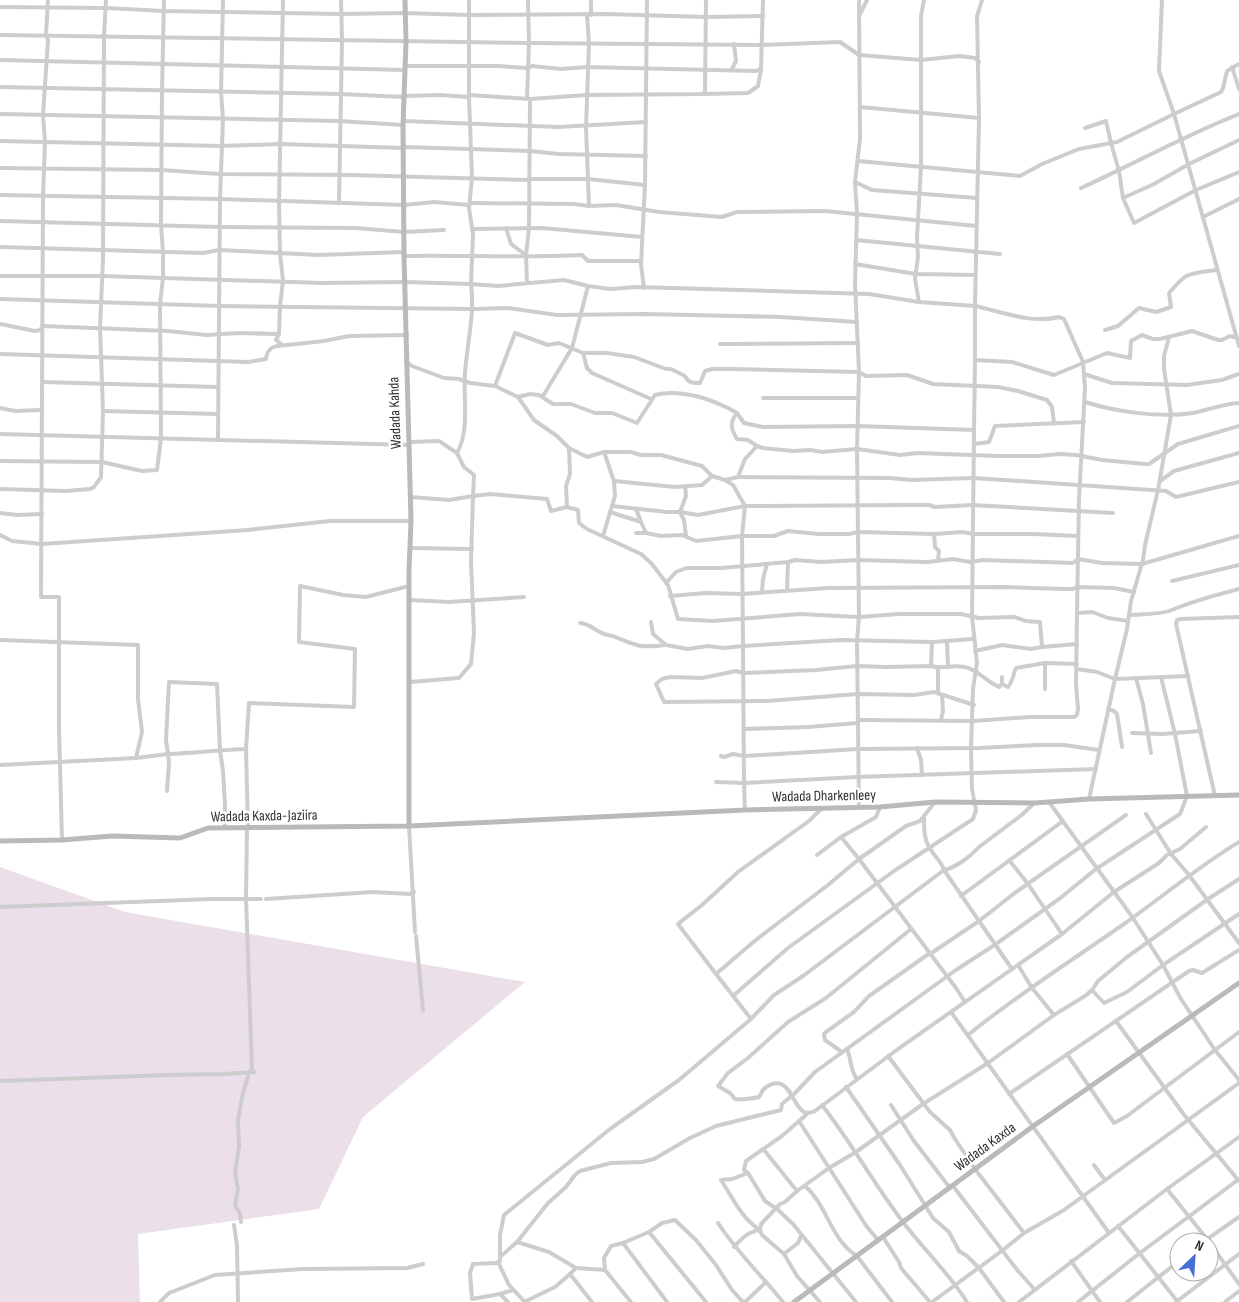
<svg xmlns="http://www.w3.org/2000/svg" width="1239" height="1302" font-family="'Sofia Sans Condensed',sans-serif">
<rect width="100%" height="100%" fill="#fff"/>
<!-- green -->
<polygon fill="#ebdfe9" points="0,867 125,912 525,982 363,1117 319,1209 138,1234 140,1302 0,1302"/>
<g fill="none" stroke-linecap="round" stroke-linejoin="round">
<!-- street -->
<g stroke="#cdcdcd" stroke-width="4">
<polyline points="48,0 46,35 48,40 43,115 45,142 43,196 41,597 59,597 59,729 62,840"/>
<path d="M982 0 977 16 979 118 975 306C1003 312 1031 324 1059 317L1064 319 1083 362 1085 388 1079 499 1077 613"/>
<polyline points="0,7 106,8 164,11 341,14 404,13 469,15 607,14 706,17 763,16"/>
<polyline points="860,14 867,0"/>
<polyline points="587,15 589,44 586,127 589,206"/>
<polyline points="591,15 591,0"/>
<polyline points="0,35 529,43 762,45 840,42 859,55 921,60 959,56 975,58 979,62"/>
<polyline points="0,60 405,70"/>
<polyline points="1239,64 1227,71 1223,88 1221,92 1174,114 1239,346"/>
<polyline points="405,66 498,66 528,68 532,66 561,69 587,67 756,71 761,69"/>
<polyline points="1232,67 1239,89"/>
<polyline points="732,69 736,61 734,44"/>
<polyline points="0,87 340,94 404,97"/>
<polyline points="703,94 748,93 758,86 761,69 763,0"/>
<polyline points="470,95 530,99 587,95 703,94 705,91 706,0"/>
<polyline points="404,96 440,95 469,97"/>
<polyline points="527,98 529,43 528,0"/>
<polyline points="860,107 979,118"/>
<polyline points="0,114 339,121 403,125"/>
<polyline points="404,121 558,127 646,122"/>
<polyline points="1085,128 1106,121 1111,143 1119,171 1123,198 1134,223 1196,190 1239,172"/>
<polyline points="0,141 221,146 280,144 404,148"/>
<polyline points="404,147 530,151"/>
<polyline points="530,151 559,154 646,156"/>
<polyline points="858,161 1020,176 1042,164 1079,149 1117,142 1174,114 1159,71 1162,0"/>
<polyline points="0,168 161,170 220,174 351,175 529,180"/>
<polyline points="529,179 588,179 645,185"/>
<polyline points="855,182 872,190 977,198"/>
<path d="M1081 188C1134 164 1185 135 1239 114"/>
<polyline points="0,195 220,199 404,205 434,202 469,205"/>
<polyline points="1123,198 1154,184 1189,164 1239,140"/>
<polyline points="339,203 342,40 341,0"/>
<polyline points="470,203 574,204 589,206 616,205 659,212 722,217 737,212 825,211 976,226"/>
<polyline points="1203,217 1239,199"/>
<polyline points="0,221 220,227 356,228 404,232 444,230"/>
<polyline points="506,228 511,244 526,255 527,283"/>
<polyline points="472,229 542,228 642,237"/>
<polyline points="856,240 1000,254"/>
<polyline points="0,247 203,253 219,250 318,255 404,252"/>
<polyline points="526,255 529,228 530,99"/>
<path d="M404 256C464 255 522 258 582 255L588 261H641"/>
<polyline points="855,264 916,274 975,275"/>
<polyline points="0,276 103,276 322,283 405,282 471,284 473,234 469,208 472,178 469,97 469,0"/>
<polyline points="644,288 641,264 645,185 647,0"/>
<polyline points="0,299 220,306 473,309 508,308 557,315 645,314 781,317 857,322"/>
<polyline points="919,302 915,279 918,257 917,237 921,167 921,16 924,0"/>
<polyline points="0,324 35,331 40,330 43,326 168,331 207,335 239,333 279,334 276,340 282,345"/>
<path d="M1105 330 1118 326 1139 308 1156 312 1171 307 1169 293C1188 271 1188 274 1217 270"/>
<polyline points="279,334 280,306 283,281 280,253 279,202 283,0"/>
<polyline points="1169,337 1164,356 1164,369 1171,415 1158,490 1145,545 1143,560 1131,601 1127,629 1115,679 1188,676"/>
<polyline points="720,344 858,343"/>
<polyline points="583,353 587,368 592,373 651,399"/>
<path d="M0 354 248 362 266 359C267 351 270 347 278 346L324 341 349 336 407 335"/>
<path d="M406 362 412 366 444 378 459 379 470 383 495 386 518 397 530 394 539 395 553 404H571L595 413H612L637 423 655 395C681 388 715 400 737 413 729 423 731 429 737 439L748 440 757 446 763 448 793 451 810 450 822 452 857 449 900 455 917 453 998 456H1038L1059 454 1076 455 1102 460 1145 464H1149L1178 444 1239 426"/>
<polyline points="1084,374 1112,383 1187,385 1222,380 1239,374"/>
<polyline points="42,382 218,387"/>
<path d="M495 386 515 333 548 345 559 343 583 353H607L634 357 666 369H671L685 376C688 383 693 383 700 383L705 371 712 369H732L859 372 866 376 907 375 933 384 998 387 1018 391 1047 400 1052 407 1054 423"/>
<polyline points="543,396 572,348 588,286"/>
<polyline points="518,397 534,420 557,436 569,448 587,457 604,452 631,452 641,455 661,455 702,466 712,476 725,480 733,485 745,506 742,536 743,646 841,640 932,642 973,639"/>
<polyline points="763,398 858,398"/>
<path d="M1085 402C1117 412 1159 418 1193 413 1208 410 1223 404 1239 403"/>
<polyline points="0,408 15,411 42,410"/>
<polyline points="103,411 217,414"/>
<polyline points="974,430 975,360"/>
<polyline points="0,434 409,445"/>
<polyline points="218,439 220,199 223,119 221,92 223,0"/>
<polyline points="410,442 439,441 457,453 464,467 474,475 473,496 490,494 547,499 551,511 567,507 578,510 579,523 587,529 641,554 652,564 668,585 678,619 713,621 800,614 859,617 899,614 961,614 979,618 1014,617 1026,621 1040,622 1042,647 1077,644"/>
<polyline points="974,444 989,442 995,426 1084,422"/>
<path d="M457 453C470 430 463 398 465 373 467 343 475 315 471 284L498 286 564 280 588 286 610 289 637 287 869 294 919 302 975 306V360L1012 362 1054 375 1107 353 1130 358 1131 341 1142 335 1153 339H1160L1192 331 1218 340H1222L1230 336 1237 338"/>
<polyline points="0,461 102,462 142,471 157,470 161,438 160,304 163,278 163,252 161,225 162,91 164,0"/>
<polyline points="738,477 890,478 911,480 974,478 1166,491 1176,497 1239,482"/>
<polyline points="725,480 738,477 745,459 757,446"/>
<polyline points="614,481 675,487 702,485 712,476"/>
<polyline points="1160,481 1174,471 1239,453"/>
<polyline points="685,486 686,496 680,512 698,515 745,506 907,505 929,505 935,507 972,505 1113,513"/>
<polyline points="0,489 66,491 90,489 94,487 101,477 103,411 100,327 103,259 104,36 106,0"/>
<polyline points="410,497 449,500 473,496 471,561 474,633 471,664 459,678 410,682"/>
<polyline points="612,506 667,512 680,512 684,520 686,536"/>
<polyline points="567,507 566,486 570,474 569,448"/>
<polyline points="636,509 641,522"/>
<polyline points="610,512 641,522 646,533 636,533"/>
<polyline points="0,513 17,515 42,514"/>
<polyline points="646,533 661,536 682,535 696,541 742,536 774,536 788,531 818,534 849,534 858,532 934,534 963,532 973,534 1033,534 1078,536"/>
<polyline points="934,534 935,547 939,551 938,561"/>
<polyline points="0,535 12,541 42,544 248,530 330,521 411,521"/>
<polyline points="603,536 615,496 614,481 604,452"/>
<polyline points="410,548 472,549"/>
<polyline points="1172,581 1239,565"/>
<polyline points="666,583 676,572 686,568 722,568 788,562"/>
<polyline points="787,590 788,562 795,560 821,562 858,560 927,562 953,559 970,562 983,560 1073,563 1078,559 1102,563 1142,564 1239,536"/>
<polyline points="762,592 763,579 767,564"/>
<polyline points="670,596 705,593 742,594 828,588 1004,587 1065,589 1073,589 1077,587 1114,588 1134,592"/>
<polyline points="409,600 449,602 524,597"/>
<path d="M1129 615C1143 614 1159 615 1172 610 1193 601 1216 595 1239 589"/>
<polyline points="651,622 653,634 666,645 688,649 708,646 724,648 743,646 744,783 745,810"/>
<path d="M580 623C590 624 593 629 602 633 605 635 609 635 613 636 637 646 639 648 666 645"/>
<polyline points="0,640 138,645 138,699 142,732 136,758"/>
<polyline points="947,642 948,667"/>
<polyline points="975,651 1002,645 1031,649 1042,647"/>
<polyline points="931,666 932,642"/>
<polyline points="938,668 938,693"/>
<polyline points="1077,669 1097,672 1115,679 1089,799"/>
<polyline points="1136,678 1143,704 1151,753"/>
<path d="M1002 684 1008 687C1013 681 1013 675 1016 668L1045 663 1077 664"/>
<polyline points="1045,689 1045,663"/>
<path d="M974 705 934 692 914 695 858 694 767 701 664 702 656 684 662 679 670 677 702 678 736 671 743 673 816 670 857 666 886 667 931 666C943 670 956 663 968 668 980 672 987 682 999 687L1002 684V677"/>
<polyline points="1108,709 1114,711 1117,714 1122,747"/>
<polyline points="858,720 973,721 1030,717 1074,717 1077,715 1078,709 1076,684 1077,613 1092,612 1108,618 1128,621"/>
<polyline points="941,720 943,711 942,695"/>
<polyline points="744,729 808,727 858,723"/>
<polyline points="1132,733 1162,734 1201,731"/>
<polyline points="917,748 921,760 922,775"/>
<polyline points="246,749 248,828"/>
<polyline points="721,756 724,757 733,754 744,756 858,749 979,748 1038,745 1064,745 1099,750"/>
<polyline points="0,765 136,758 168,754 169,762 167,791"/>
<polyline points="716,782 744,783 857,777 1096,769"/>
<polyline points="1215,796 1176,624 1177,620 1180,619 1239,617"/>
<polyline points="1049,802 1133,918 1163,965 1181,999 1215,1050 1239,1080"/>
<polyline points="859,808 857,640 859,617 857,449 859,372 855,284 857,213 855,182 860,139 859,0"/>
<polyline points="821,809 809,821 738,872 702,905 678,924 716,974 757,939 828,885 859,859 906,826 920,821 935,802"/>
<polyline points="1146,814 1171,854 1189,875 1239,943"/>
<path d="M924 818C924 829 924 841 931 850 936 858 942 862 944 870L1012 969"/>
<polyline points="409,826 415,932"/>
<path d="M225 828V804L223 771 220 750 217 684 169 682 166 740 168 754C194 753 220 750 246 749L249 703 354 707 355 649 299 642 300 586 343 595 366 597 409 586"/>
<polyline points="841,837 859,859 956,988 965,1002"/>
<polyline points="817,855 841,837 876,817 880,807"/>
<polyline points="1009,860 1028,884 1062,934"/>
<polyline points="961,896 1063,821"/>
<polyline points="266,899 373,892 410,894 414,892"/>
<polyline points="0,907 212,899 261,899"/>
<path d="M911 929 826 998 788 1022 748 1058 728 1073 718 1086 730 1093 735 1099C739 1100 756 1098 759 1097 761 1095 762 1091 763 1090 767 1085 775 1082 781 1084 795 1089 796 1121 815 1111L898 1049 1062 934 1114 892 1159 863 1167 855 1180 849 1206 827"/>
<polyline points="416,936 423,1010"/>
<polyline points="930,954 979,921 1016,892 1126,815"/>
<polyline points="1018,965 1032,988 1054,1015"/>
<polyline points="716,974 751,1019"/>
<polyline points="1092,990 1104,1003 1127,992 1163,965 1239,914"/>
<polyline points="733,996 788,948 894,871 973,819 976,810 972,789 971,748 973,689 977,663 972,616 974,430 858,426 763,427 744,423 737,413"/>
<polyline points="951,1012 1109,1233"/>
<polyline points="1116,1021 1185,1116 1239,1181"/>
<path d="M968 1035C1017 995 1071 961 1124 924 1162 897 1198 867 1239 842"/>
<path d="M847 1049C852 1060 849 1068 857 1079"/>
<polyline points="842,1052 825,1040 824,1034 826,1032 854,1012 869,996 930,953"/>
<polyline points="1067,1054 1114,1123 1127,1116 1239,1032"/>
<polyline points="888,1056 930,1112 950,1130 955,1139 975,1169 1024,1233"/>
<polyline points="0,1081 168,1075 224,1074 255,1072"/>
<polyline points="846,1087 900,1165 933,1218 949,1232 959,1251 967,1256 979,1268 1004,1302"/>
<polyline points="1009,1094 1189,971 1193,970 1202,973 1239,950"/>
<path d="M822 1105C851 1142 874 1184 903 1222 923 1249 949 1273 967 1302"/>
<polyline points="891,1105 914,1141 950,1188"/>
<polyline points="799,1121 867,1227 878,1240"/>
<polyline points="764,1150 797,1191"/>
<polyline points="1094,1165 1105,1180"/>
<polyline points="748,1173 744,1170 746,1161 782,1136 806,1115 805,1113"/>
<path d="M805 1186C827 1205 831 1240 857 1256L892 1302"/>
<polyline points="953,1186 1018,1271 1035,1290"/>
<polyline points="1167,1189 1207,1239 1239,1284"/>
<polyline points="241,1222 240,1214 235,1205 238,1189 235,1173 239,1146 238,1120 242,1097 249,1073 252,1069 246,898 247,828"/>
<path d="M718 1223C737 1252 761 1275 783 1302"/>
<polyline points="234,1225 237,1245 238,1302"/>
<polyline points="1118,1226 1178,1302"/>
<polyline points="649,1232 662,1223 675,1220 696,1240 716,1265 732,1290 743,1302"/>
<polyline points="883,1237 899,1262 901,1268 930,1302"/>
<polyline points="517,1242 549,1252 576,1268"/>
<polyline points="1203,1242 1239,1217"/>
<polyline points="623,1243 667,1302"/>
<path d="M734 1247C741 1239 749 1231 760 1230 741 1218 733 1198 721 1180L732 1179 748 1173 765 1201 777 1209 793 1224 856 1302"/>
<polyline points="784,1254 798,1243 801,1236"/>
<path d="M500 1257V1235L504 1215 610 1129 679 1080 751 1019 774 995 803 976 944 870C957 867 971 856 979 847L1023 814 1034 803"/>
<polyline points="1071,1261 1100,1302"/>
<polyline points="498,1262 509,1285 524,1301"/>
<polyline points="605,1270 604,1258 611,1246 623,1243 649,1232 706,1302"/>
<polyline points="500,1294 513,1290"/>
<polyline points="160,1302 169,1293 215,1275 303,1269 407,1268 423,1264"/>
<polyline points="508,1302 500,1294 472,1299 470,1273 473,1264 496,1263 500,1261 500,1257 517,1242 548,1203 566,1187 575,1175 580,1171 611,1163 642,1162 654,1159 690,1138 716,1126 781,1110 782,1104 794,1094 815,1072 956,970 996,944 1059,899 1096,869 1180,814 1187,796 1175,734 1161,677"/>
<polyline points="524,1302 555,1287 570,1274"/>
<polyline points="592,1302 570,1274 576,1268 605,1270 631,1302"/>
<polyline points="745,1302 766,1282"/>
<polyline points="820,1302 797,1276 784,1254 762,1235 760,1230 761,1224 780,1204 785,1202 797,1191 829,1168 856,1152 923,1104 988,1063 1054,1015 1085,996 1092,990 1098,981 1127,957 1208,899 1239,879"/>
<polyline points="932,1302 1003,1250 1024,1233 1064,1210 1239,1083"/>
<polyline points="1019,1302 1167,1189 1239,1137"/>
<polyline points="1078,1302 1140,1253 1239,1179"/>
<polyline points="1127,1302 1179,1261"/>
<polyline points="1176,1302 1239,1254"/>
<polyline points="1225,1302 1239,1291"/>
</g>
<!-- secondary -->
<g stroke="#bababa" stroke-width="5">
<polyline points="405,0 406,42 403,125 404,256 411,521 409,571 409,826"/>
<polyline points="0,841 62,840 112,836 180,838 208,828 409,826 745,810 880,807 935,802 1035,803 1089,799 1239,795"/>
<polyline points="794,1302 1032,1127 1239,983"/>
</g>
</g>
<g text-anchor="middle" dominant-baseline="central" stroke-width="5" stroke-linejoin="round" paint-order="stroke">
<!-- street labels -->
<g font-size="15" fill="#303030" stroke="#fff">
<text transform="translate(395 413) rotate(-92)">Wadada Kahda</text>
<text transform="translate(824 796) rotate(-1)">Wadada Dharkenleey</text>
<text transform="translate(264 816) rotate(-1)">Wadada Kaxda-Jaziira</text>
<text transform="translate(985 1147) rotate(-36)">Wadada Kaxda</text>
</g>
</g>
<!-- north arrow -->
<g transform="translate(1194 1257) rotate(25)"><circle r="24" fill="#ffffff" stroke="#acacac"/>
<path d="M0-4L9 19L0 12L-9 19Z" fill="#4470d5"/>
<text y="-8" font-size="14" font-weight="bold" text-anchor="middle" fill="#303030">N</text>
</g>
</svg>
